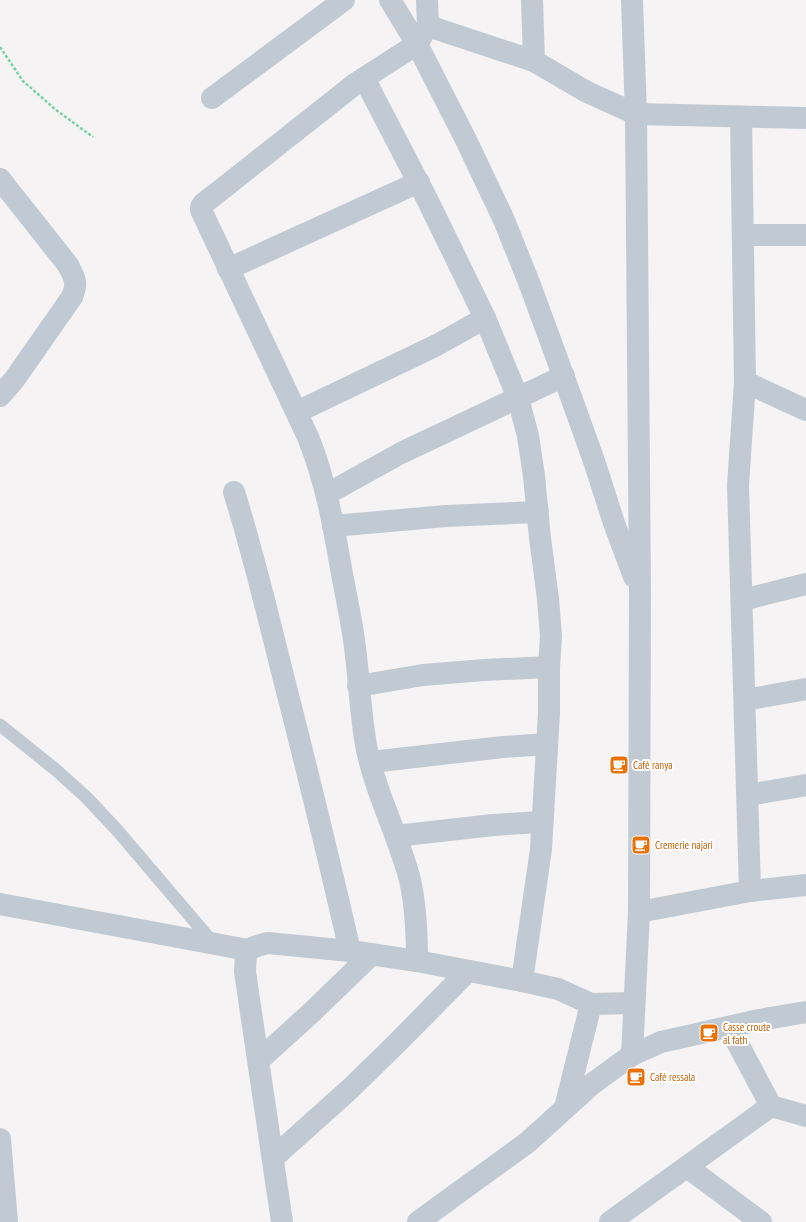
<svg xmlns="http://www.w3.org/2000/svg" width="806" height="1222" font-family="'PT Sans Narrow',sans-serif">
<rect width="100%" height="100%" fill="#f5f3f3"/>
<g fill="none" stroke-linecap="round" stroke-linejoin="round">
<!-- path -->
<polyline stroke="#7ad0a6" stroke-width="2.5" stroke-dasharray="3 2" stroke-linecap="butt" points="0,47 23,81 56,110 93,137"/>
<!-- service -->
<polyline stroke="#c1cad2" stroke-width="13" points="0,725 56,770 86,797 117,830 214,944"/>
<!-- minor -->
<g stroke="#c1cad2" stroke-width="22">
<polyline points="390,0 417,44 466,140 504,220 530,285 570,394 594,461 614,523 634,577"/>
<polyline points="532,0 534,61"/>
<polyline points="428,26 534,61 587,92 636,114 806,118"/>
<polyline points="364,78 428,201 485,318 518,398 528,436 534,476 540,538 548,599 551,636 549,667 549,713 541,849 522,981"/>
<polyline points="212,98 344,0"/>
<polyline points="741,117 745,382"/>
<path d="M0 179 68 265C75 279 78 282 72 297L14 380 0 396"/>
<polyline points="743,235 806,235"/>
<polyline points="228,269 419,182"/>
<polyline points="297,412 437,345 485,318"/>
<path d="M234 492C256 562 272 633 290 703 311 786 331 868 350 951"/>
<polyline points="327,494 401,453 564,376"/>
<polyline points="333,526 446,516 538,512"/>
<polyline points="742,600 806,584"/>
<polyline points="358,686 423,675 484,670 549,667"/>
<polyline points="745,700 806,689"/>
<polyline points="371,762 503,747 547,744"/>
<polyline points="748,795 806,785"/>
<polyline points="396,836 493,825 542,822"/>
<polyline points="750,891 738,485 745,382 806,410"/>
<polyline points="0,904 248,950"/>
<polyline points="639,912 750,891 806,885"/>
<path d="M417 961C417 934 416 907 410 880 398 834 375 792 366 745 360 710 359 675 354 640 351 618 346 596 342 574 334 528 326 481 308 437L201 210V207L203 204 355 84 417 44 428 26 427 0"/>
<polyline points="591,1004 634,1003"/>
<polyline points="729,1027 771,1106"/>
<polyline points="632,1055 639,912 640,591 636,114 632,0"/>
<polyline points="259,1060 311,1013 372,954"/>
<polyline points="0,1139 7,1222"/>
<polyline points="273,1158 351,1088 399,1041 468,971"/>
<polyline points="687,1167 761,1222"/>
<path d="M282 1222 245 972C246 949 245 949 268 943L350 951 417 961 522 981 558 989 591 1004 565 1108"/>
<polyline points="418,1222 528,1142 592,1084 632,1055 661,1042 759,1020 806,1012"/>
<polyline points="610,1222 771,1106 806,1116"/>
</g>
</g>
<!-- icons -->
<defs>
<symbol id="cafe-square" viewBox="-11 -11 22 22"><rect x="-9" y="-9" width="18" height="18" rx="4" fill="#e8710a" stroke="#fff"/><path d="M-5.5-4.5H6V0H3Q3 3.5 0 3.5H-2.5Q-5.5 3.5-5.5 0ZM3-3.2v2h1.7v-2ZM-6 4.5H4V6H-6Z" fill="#fff"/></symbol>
</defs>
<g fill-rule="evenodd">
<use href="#cafe-square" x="608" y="754" width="22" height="22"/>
<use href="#cafe-square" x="630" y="834" width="22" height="22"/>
<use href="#cafe-square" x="698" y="1022" width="22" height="22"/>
<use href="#cafe-square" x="625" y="1066" width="22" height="22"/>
</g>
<g text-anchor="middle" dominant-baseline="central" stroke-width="4" stroke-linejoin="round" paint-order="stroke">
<!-- food labels -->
<g font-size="11" fill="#c56008" stroke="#fff" text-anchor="start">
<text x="633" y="765">Café ranya</text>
<text x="655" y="845">Cremerie najari</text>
<text x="723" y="1027">Casse croute<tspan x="723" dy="13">al fath</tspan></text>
<text x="650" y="1077">Café ressala</text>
</g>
</g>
</svg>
